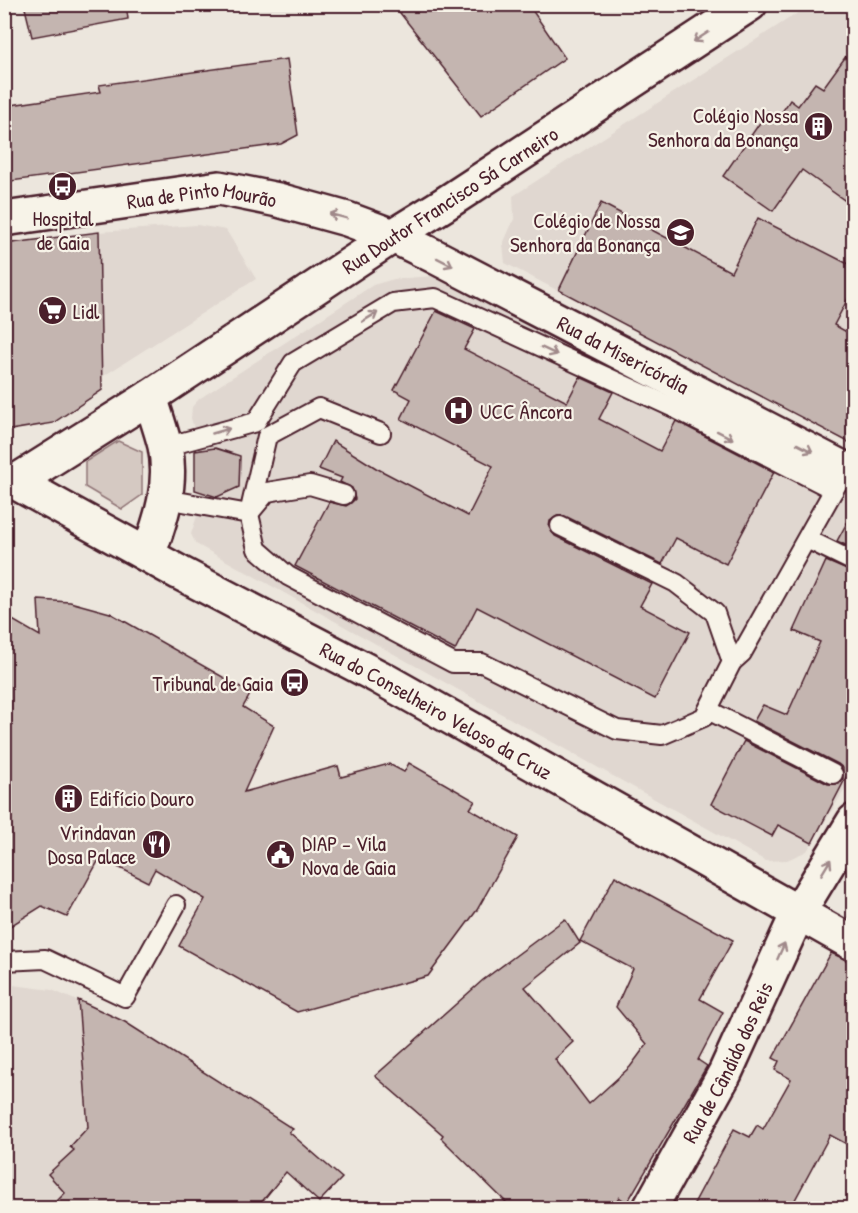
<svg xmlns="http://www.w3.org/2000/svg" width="858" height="1213" font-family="'Patrick Hand',sans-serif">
<rect width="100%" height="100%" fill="#ece6dd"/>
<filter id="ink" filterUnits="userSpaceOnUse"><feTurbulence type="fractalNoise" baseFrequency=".0167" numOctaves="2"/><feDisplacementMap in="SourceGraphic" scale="12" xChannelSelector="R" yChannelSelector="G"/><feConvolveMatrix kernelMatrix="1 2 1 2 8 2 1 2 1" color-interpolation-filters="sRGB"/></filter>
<g filter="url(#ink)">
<!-- built -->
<g fill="#e0d7d0">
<polygon points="810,5 853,5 854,422 844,440 505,263 503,244 514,219 513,196"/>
<polygon points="197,225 226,230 256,279 102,377 102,390 53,423 5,431 4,244 99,232"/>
<polygon points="432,276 461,281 853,486 853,776 807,851 787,860 766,861 196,544 191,534 204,495 198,492 195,485 195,457 200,450 191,418 192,407 199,399 373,285 394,279"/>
<polygon points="5,984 52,990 125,1022 293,1129 212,1193 171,1208 5,1208"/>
</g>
<!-- green -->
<polygon fill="#d5c9c2" stroke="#907476" stroke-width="1.5" points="118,441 142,452 142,495 122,509 85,487 85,462"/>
<!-- building -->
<g fill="#c4b5b0" stroke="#4a1f2b" stroke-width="1.5">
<polygon points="24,4 126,4 128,19 32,37"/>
<polygon points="393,4 528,4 565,58 481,116"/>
<polygon points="854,45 854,207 802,170 773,211 723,176 768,111 778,118 790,100 798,106 815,83 823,88"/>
<polygon points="287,59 298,135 281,144 4,182 4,106 101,92 99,85"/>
<polygon points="601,203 731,272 758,218 854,267 854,287 834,325 854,336 854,445 559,290"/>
<polygon points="99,232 102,390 53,423 4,431 4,244"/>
<polygon points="436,311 475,329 464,349 567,402 580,377 613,392 599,419 660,451 676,421 774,472 726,564 676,538 662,564 565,516 559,515 550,521 549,527 555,536 652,584 640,606 690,632 655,699 477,607 455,650 295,566 329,502 346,506 351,503 355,499 352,488 340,482 342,478 319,469 333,441 376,468 468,516 493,466 401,419 411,399 394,390"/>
<polygon points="215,448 240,456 239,487 217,497 195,490 195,451"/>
<polygon points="854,510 854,549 837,541"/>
<polygon points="826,561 854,573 854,762 812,843 778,825 772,836 711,804 744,741 828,784 839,784 843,779 843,768 838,764 754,721 763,705 787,715 820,642 794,631"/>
<polygon points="38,600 70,602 110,613 251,693 243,707 274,726 244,792 338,766 341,777 389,764 404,772 409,763 475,801 470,809 518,837 477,910 428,976 297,1012 179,946 205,899 155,869 148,882 100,858 67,917 42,906 4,930 4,615 40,636"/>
<polygon points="615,876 733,940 700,999 723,1012 698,1060 707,1066 627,1203 619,1197 611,1209 513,1209 441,1138 443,1135 375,1076 483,980 565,919 580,943 525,987 573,1042 555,1059 589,1104 630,1067 647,1044 616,1007 633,969 580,941"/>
<polygon points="831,953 854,963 854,1148 830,1135 790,1209 691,1209 734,1129 750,1137 757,1125 763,1129 791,1079 775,1070 779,1061 773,1058"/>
<polygon points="78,1000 125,1022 293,1129 289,1132 342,1178 319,1202 286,1172 256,1209 49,1209 65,1193 48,1174 74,1150 70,1147 88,1127"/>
</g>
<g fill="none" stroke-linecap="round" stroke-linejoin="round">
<defs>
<g id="service">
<polyline points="381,433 319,408 267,436 249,514 257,549 288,576 453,663 482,663 617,730 662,735 704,717 732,662 742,653 845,470"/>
<polyline points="165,447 256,422 293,363 393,303 435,298 672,407 834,490"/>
<polyline points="166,499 249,514"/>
<polyline points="252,510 267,492 310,485 344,495"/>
<polyline points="560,526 676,583 715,613 732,662"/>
<polyline points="807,539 854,562"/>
<polyline points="708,710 833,774"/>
<polyline points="4,961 45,959 125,997 176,905"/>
</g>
<g id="minor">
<path id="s1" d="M4 219 219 188 278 200 347 219 393 236 434 256 854 474"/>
<path d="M148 555C161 520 173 484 165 446 161 430 155 413 150 397"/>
<path id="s2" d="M650 1208 725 1073 798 913"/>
</g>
<polyline id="tertiary" points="798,913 854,821"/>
<g id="secondary">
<path id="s3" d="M750 4 443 205 393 236 150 397 15 482 180 573 379 677 854 944"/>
</g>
</defs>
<!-- service casing -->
<use href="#service" stroke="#4a1f2b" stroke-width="22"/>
<!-- minor casing -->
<use href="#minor" stroke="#4a1f2b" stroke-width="38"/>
<!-- tertiary casing -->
<use href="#tertiary" stroke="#4a1f2b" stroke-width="38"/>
<!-- secondary casing -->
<use href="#secondary" stroke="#4a1f2b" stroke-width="38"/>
<!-- service -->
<use href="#service" stroke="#f7f3e8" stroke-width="18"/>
<!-- minor -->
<use href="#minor" stroke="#f7f3e8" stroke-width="33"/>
<!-- tertiary -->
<use href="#tertiary" stroke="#f7f3e8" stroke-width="33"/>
<!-- secondary -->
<use href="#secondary" stroke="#f7f3e8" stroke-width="33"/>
</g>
<!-- one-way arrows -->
<defs><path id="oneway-shaft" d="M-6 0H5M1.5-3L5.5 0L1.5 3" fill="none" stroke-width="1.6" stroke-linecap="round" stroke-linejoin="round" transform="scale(1.5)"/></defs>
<g stroke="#a0898a">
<use href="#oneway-shaft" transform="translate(701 37) rotate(147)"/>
<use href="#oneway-shaft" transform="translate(338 216) rotate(-165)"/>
<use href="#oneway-shaft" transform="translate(445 262) rotate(27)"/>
<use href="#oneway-shaft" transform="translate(370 317) rotate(-31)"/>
<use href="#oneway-shaft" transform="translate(549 351) rotate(25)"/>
<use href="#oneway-shaft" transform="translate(221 431) rotate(-16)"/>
<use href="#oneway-shaft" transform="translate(725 435) rotate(27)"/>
<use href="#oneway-shaft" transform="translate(805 448) rotate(27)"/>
<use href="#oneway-shaft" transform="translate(826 867) rotate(-59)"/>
<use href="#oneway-shaft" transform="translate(781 951) rotate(-66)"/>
</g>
</g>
<!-- icons -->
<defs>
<symbol id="building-disc" viewBox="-11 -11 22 22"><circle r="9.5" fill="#4a1f2b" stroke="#f7f3e8"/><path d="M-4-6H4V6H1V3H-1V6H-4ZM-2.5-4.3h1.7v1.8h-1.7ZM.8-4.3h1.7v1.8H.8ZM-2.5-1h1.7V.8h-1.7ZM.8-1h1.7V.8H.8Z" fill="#fff"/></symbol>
<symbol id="bus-disc" viewBox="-11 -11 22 22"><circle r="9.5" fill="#4a1f2b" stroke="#f7f3e8"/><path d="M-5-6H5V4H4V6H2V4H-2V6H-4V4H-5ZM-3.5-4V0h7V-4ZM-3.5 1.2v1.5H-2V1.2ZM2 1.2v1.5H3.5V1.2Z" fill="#fff"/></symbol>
<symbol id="school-disc" viewBox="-11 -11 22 22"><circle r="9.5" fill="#4a1f2b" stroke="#f7f3e8"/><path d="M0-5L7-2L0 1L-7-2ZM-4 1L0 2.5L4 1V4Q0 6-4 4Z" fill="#fff"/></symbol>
<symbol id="supermarket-disc" viewBox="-11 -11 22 22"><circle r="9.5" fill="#4a1f2b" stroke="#f7f3e8"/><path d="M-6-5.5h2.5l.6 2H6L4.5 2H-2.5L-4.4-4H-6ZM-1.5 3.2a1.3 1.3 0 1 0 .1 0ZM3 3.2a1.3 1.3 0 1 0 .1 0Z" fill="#fff"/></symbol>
<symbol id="hospital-disc" viewBox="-11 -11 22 22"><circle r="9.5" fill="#4a1f2b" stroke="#f7f3e8"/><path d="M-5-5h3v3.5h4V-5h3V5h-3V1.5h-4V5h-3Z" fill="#fff"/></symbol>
<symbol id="restaurant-disc" viewBox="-11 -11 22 22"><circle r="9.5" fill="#4a1f2b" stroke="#f7f3e8"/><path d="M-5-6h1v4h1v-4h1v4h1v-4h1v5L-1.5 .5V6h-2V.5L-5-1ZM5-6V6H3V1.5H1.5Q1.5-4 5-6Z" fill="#fff"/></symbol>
<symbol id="civic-disc" viewBox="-11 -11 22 22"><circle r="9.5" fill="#4a1f2b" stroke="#f7f3e8"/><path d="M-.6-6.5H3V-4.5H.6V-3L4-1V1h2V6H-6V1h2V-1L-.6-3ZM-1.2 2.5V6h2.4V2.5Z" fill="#fff"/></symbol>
</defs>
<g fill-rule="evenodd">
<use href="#building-disc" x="802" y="110" width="33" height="33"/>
<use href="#bus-disc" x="46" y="170" width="33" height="33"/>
<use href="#school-disc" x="664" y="216" width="33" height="33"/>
<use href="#supermarket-disc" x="36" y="294" width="33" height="33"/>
<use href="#hospital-disc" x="442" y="394" width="33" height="33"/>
<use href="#bus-disc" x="278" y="666" width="33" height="33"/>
<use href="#building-disc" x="52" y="782" width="33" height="33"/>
<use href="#restaurant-disc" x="140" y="828" width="33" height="33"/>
<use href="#civic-disc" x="264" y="838" width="33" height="33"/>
</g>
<g text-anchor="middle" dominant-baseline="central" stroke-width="4.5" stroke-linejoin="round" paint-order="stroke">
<!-- poi labels -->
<g font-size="21" fill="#4a1f2b" stroke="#f7f3e8" text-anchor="end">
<text x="798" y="115">Colégio Nossa<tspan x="798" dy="24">Senhora da Bonança</tspan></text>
<text x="63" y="218" text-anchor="middle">Hospital<tspan x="63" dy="24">de Gaia</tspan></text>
<text x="660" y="220">Colégio de Nossa<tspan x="660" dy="24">Senhora da Bonança</tspan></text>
<text x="73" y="311" text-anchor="start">Lidl</text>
<text x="480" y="411" text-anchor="start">UCC Âncora</text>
<text x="273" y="683">Tribunal de Gaia</text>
<text x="90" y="798" text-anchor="start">Edifício Douro</text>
<text x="136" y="832">Vrindavan<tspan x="136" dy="24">Dosa Palace</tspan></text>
<text x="302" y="843" text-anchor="start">DIAP – Vila<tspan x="302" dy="24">Nova de Gaia</tspan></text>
</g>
<!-- street labels -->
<g font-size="21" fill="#4a1f2b" stroke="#f7f3e8">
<text transform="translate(450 200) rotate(-33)">Rua Doutor Francisco Sá Carneiro</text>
<text stroke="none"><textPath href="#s1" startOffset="200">Rua de Pinto Mourão</textPath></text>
<text stroke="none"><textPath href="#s1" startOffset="657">Rua da Misericórdia</textPath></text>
<text stroke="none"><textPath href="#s3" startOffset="1356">Rua do Conselheiro Veloso da Cruz</textPath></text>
<text stroke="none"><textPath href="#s2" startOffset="165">Rua de Cândido dos Reis</textPath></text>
</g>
</g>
<!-- margin -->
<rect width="858" height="1213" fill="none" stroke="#f7f3e8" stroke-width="24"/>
<rect x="12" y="12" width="834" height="1189" fill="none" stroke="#4a1f2b" stroke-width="2" filter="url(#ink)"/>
</svg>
